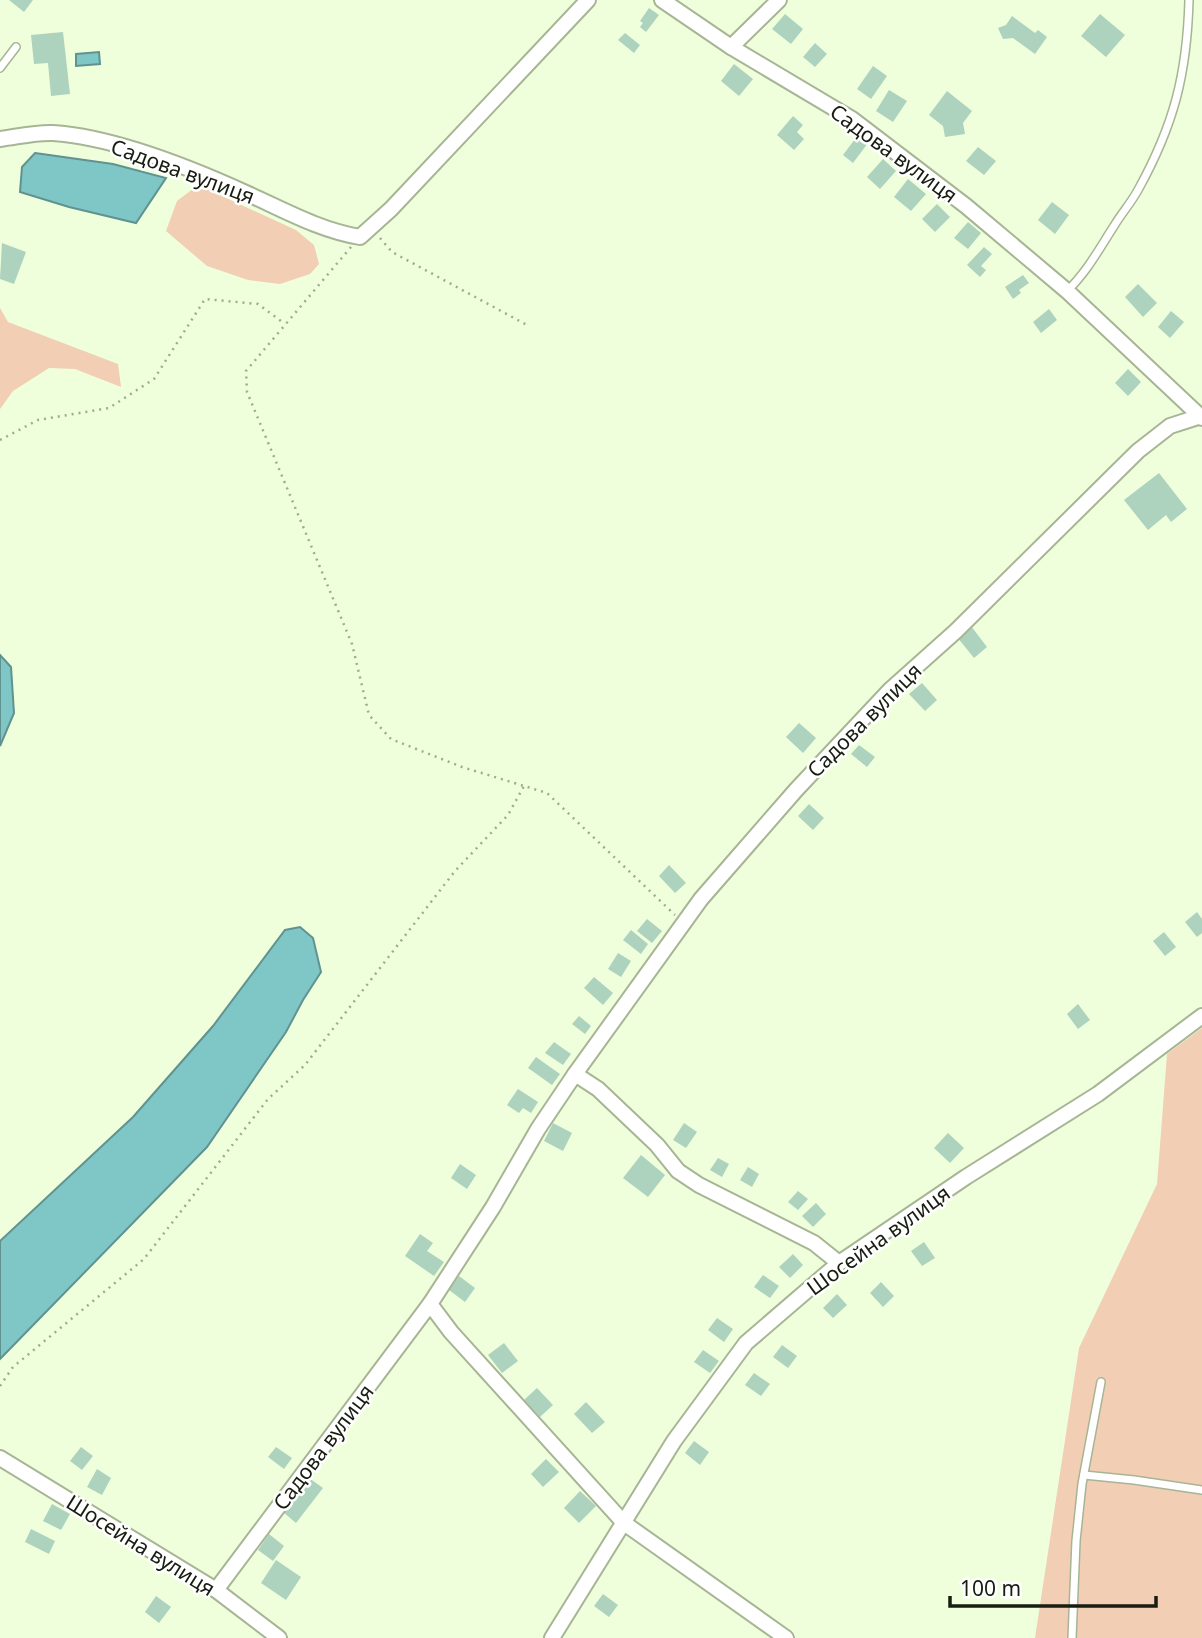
<svg xmlns="http://www.w3.org/2000/svg" width="1202" height="1638" font-family="'Noto Sans',sans-serif">
<rect width="100%" height="100%" fill="#efffdc"/>
<!-- green -->
<g fill="#f1ceb4">
<polygon points="198,185 296,230 314,245 319,264 310,274 280,284 248,280 207,266 166,231 177,201"/>
<polygon points="0,308 8,322 118,364 121,387 75,369 49,368 13,391 0,409"/>
<polygon points="1202,1028 1202,1638 1035,1638 1079,1348 1157,1184 1167,1054"/>
</g>
<!-- water -->
<g fill="#7fc6c6" stroke="#609390" stroke-width="2">
<polygon points="99,52 100,64 76,66 76,54"/>
<polygon points="35,153 113,164 166,178 136,223 69,207 20,192 22,167"/>
<polygon points="0,655 11,667 14,713 0,746"/>
<polygon points="300,927 313,938 321,972 303,1000 286,1032 207,1147 0,1359 0,1241 133,1117 213,1026 285,930"/>
</g>
<!-- building -->
<g fill="#add2be">
<polygon points="9,0 33,0 24,12"/>
<polygon points="649,8 659,15 646,32 640,27 643,23 640,21"/>
<polygon points="785,14 803,29 791,44 772,29"/>
<polygon points="1100,14 1125,35 1106,57 1081,36"/>
<polygon points="1012,16 1035,33 1038,30 1047,37 1035,54 1013,38 1003,39 998,28 1006,25"/>
<polygon points="63,32 70,94 51,96 48,63 34,64 31,35"/>
<polygon points="625,33 640,45 634,53 618,40"/>
<polygon points="815,43 827,54 815,67 803,57"/>
<polygon points="734,64 753,79 739,96 721,81"/>
<polygon points="873,66 887,76 871,99 857,89"/>
<polygon points="889,90 907,101 893,122 876,111"/>
<polygon points="947,91 972,111 963,123 965,134 945,137 943,126 929,115"/>
<polygon points="793,116 803,125 797,132 804,139 794,150 777,135"/>
<polygon points="858,135 868,143 853,163 843,155"/>
<polygon points="978,147 996,161 984,175 966,161"/>
<polygon points="883,159 896,171 880,189 867,177"/>
<polygon points="908,179 926,194 911,211 894,197"/>
<polygon points="1052,202 1069,215 1055,234 1038,220"/>
<polygon points="937,204 950,217 935,232 922,219"/>
<polygon points="968,222 981,233 968,249 954,238"/>
<polygon points="2,243 26,252 14,284 0,279"/>
<polygon points="984,247 992,254 981,266 986,270 980,277 967,265"/>
<polygon points="1023,275 1029,283 1019,290 1021,293 1013,299 1005,287"/>
<polygon points="1138,284 1157,303 1143,317 1125,297"/>
<polygon points="1049,309 1057,320 1041,333 1033,322"/>
<polygon points="1171,311 1184,322 1170,338 1158,327"/>
<polygon points="1128,369 1141,382 1128,396 1115,383"/>
<polygon points="1159,473 1187,509 1171,522 1166,515 1148,530 1124,500"/>
<polygon points="971,626 987,647 974,658 957,637"/>
<polygon points="922,683 937,700 925,711 909,694"/>
<polygon points="799,723 816,738 803,753 786,737"/>
<polygon points="859,745 875,757 867,767 851,754"/>
<polygon points="809,804 824,818 813,830 798,816"/>
<polygon points="669,865 686,883 675,893 659,876"/>
<polygon points="1197,912 1202,919 1202,933 1197,937 1185,922"/>
<polygon points="647,919 662,931 652,943 637,931"/>
<polygon points="631,930 648,944 641,954 623,940"/>
<polygon points="1164,932 1176,947 1165,956 1153,941"/>
<polygon points="618,953 631,961 621,977 608,969"/>
<polygon points="594,977 613,993 603,1005 584,988"/>
<polygon points="1078,1004 1090,1020 1078,1029 1067,1014"/>
<polygon points="579,1016 591,1026 585,1034 572,1024"/>
<polygon points="554,1042 571,1054 563,1065 545,1053"/>
<polygon points="536,1057 560,1074 552,1085 528,1068"/>
<polygon points="518,1089 538,1102 531,1113 523,1108 519,1113 507,1105"/>
<polygon points="553,1123 572,1133 563,1151 544,1141"/>
<polygon points="684,1123 697,1132 686,1148 673,1140"/>
<polygon points="948,1133 964,1148 950,1163 934,1148"/>
<polygon points="641,1155 665,1175 648,1197 623,1178"/>
<polygon points="718,1158 729,1164 722,1177 710,1170"/>
<polygon points="460,1164 476,1175 467,1189 451,1178"/>
<polygon points="748,1167 759,1174 752,1187 740,1180"/>
<polygon points="798,1191 808,1199 798,1210 788,1202"/>
<polygon points="816,1203 826,1214 813,1227 802,1216"/>
<polygon points="420,1234 433,1243 427,1251 444,1262 434,1276 405,1256"/>
<polygon points="924,1242 935,1258 922,1266 911,1251"/>
<polygon points="793,1254 803,1265 790,1278 779,1267"/>
<polygon points="763,1275 779,1286 770,1298 754,1287"/>
<polygon points="459,1276 475,1288 465,1302 449,1290"/>
<polygon points="881,1282 894,1296 883,1307 870,1293"/>
<polygon points="837,1294 847,1305 833,1318 823,1308"/>
<polygon points="717,1318 733,1329 724,1342 708,1330"/>
<polygon points="504,1343 518,1361 502,1373 488,1355"/>
<polygon points="782,1345 797,1356 788,1368 773,1357"/>
<polygon points="703,1350 719,1361 710,1373 694,1362"/>
<polygon points="754,1373 770,1384 761,1396 745,1385"/>
<polygon points="537,1388 553,1405 540,1417 524,1400"/>
<polygon points="586,1402 605,1422 592,1433 574,1414"/>
<polygon points="694,1441 709,1452 700,1465 685,1453"/>
<polygon points="81,1447 93,1456 82,1470 70,1461"/>
<polygon points="276,1447 292,1458 284,1469 268,1457"/>
<polygon points="546,1459 559,1472 543,1487 531,1474"/>
<polygon points="97,1469 111,1478 102,1495 87,1487"/>
<polygon points="309,1478 323,1488 296,1523 283,1512"/>
<polygon points="580,1491 596,1506 579,1523 564,1508"/>
<polygon points="52,1504 70,1514 61,1530 43,1521"/>
<polygon points="31,1529 55,1541 49,1554 25,1542"/>
<polygon points="269,1534 284,1546 273,1561 258,1550"/>
<polygon points="276,1560 301,1577 286,1600 261,1583"/>
<polygon points="603,1594 618,1605 609,1617 594,1606"/>
<polygon points="156,1596 171,1607 159,1623 145,1612"/>
</g>
<g fill="none" stroke-linecap="round" stroke-linejoin="round">
<defs>
<g id="lane">
<polyline points="0,68 16,47"/>
<path d="M1067 291C1087 272 1099 249 1114 226 1121 214 1131 203 1138 190 1174 125 1187 74 1189 0"/>
<polyline points="1084,1475 1134,1480 1202,1490"/>
<polyline points="1072,1638 1076,1541 1082,1484 1101,1382"/>
</g>
<g id="street">
<polyline points="662,0 731,47 852,119 966,206 1067,291 1202,418"/>
<polyline points="731,47 779,0"/>
<path d="M0 139C17 137 36 132 53 133 113 137 191 168 246 193 284 210 319 230 360 237L391 209 588 0"/>
<polyline points="575,1074 598,1089 657,1145 678,1171 699,1185 814,1243 839,1263"/>
<polyline points="430,1304 451,1332 624,1523 786,1638"/>
<polyline points="0,1458 216,1590 279,1638"/>
<polyline points="216,1590 430,1304 493,1207 538,1129 575,1074 701,899 796,790 890,690 956,631 1138,451 1170,426 1201,416"/>
<polyline points="552,1638 674,1441 746,1343 839,1263 966,1177 1098,1094 1202,1016"/>
</g>
</defs>
<!-- lane casing -->
<use href="#lane" stroke="#a7b595" stroke-width="10"/>
<!-- street casing -->
<use href="#street" stroke="#a7b595" stroke-width="18"/>
<!-- path -->
<g stroke="#9fab90" stroke-width="2.5" stroke-dasharray="2 5" stroke-linecap="butt">
<polyline points="380,238 392,252 527,325"/>
<polyline points="351,247 246,371 247,392 352,644 369,715 391,739 462,767 547,793 675,915"/>
<polyline points="0,440 38,420 109,408 154,379 205,299 258,304 285,324"/>
<polyline points="0,1386 13,1367 144,1259 268,1099 305,1065 455,871 508,815 524,786"/>
</g>
<!-- lane -->
<use href="#lane" stroke="#fff" stroke-width="7"/>
<!-- street -->
<use href="#street" stroke="#fff" stroke-width="14"/>
</g>
<g text-anchor="middle" dominant-baseline="central" stroke-width="5" stroke-linejoin="round" paint-order="stroke">
<!-- street labels -->
<g font-size="21" fill="#181d11" stroke="#fff">
<text transform="translate(894 153) rotate(36)">Садова вулиця</text>
<text transform="translate(183 171) rotate(20)">Садова вулиця</text>
<text transform="translate(864 720) rotate(-45)">Садова вулиця</text>
<text transform="translate(878 1240) rotate(-36)">Шосейна вулиця</text>
<text transform="translate(323 1447) rotate(-53)">Садова вулиця</text>
<text transform="translate(141 1545) rotate(32)">Шосейна вулиця</text>
</g>
</g>
<!-- scale -->
<path d="M950 1596v10h206v-10" fill="none" stroke="#181d11" stroke-width="3.5"/>
<text x="960" y="1596" font-size="21" fill="#181d11" stroke="#ffffff" stroke-width="5" paint-order="stroke">100 m</text>
</svg>
